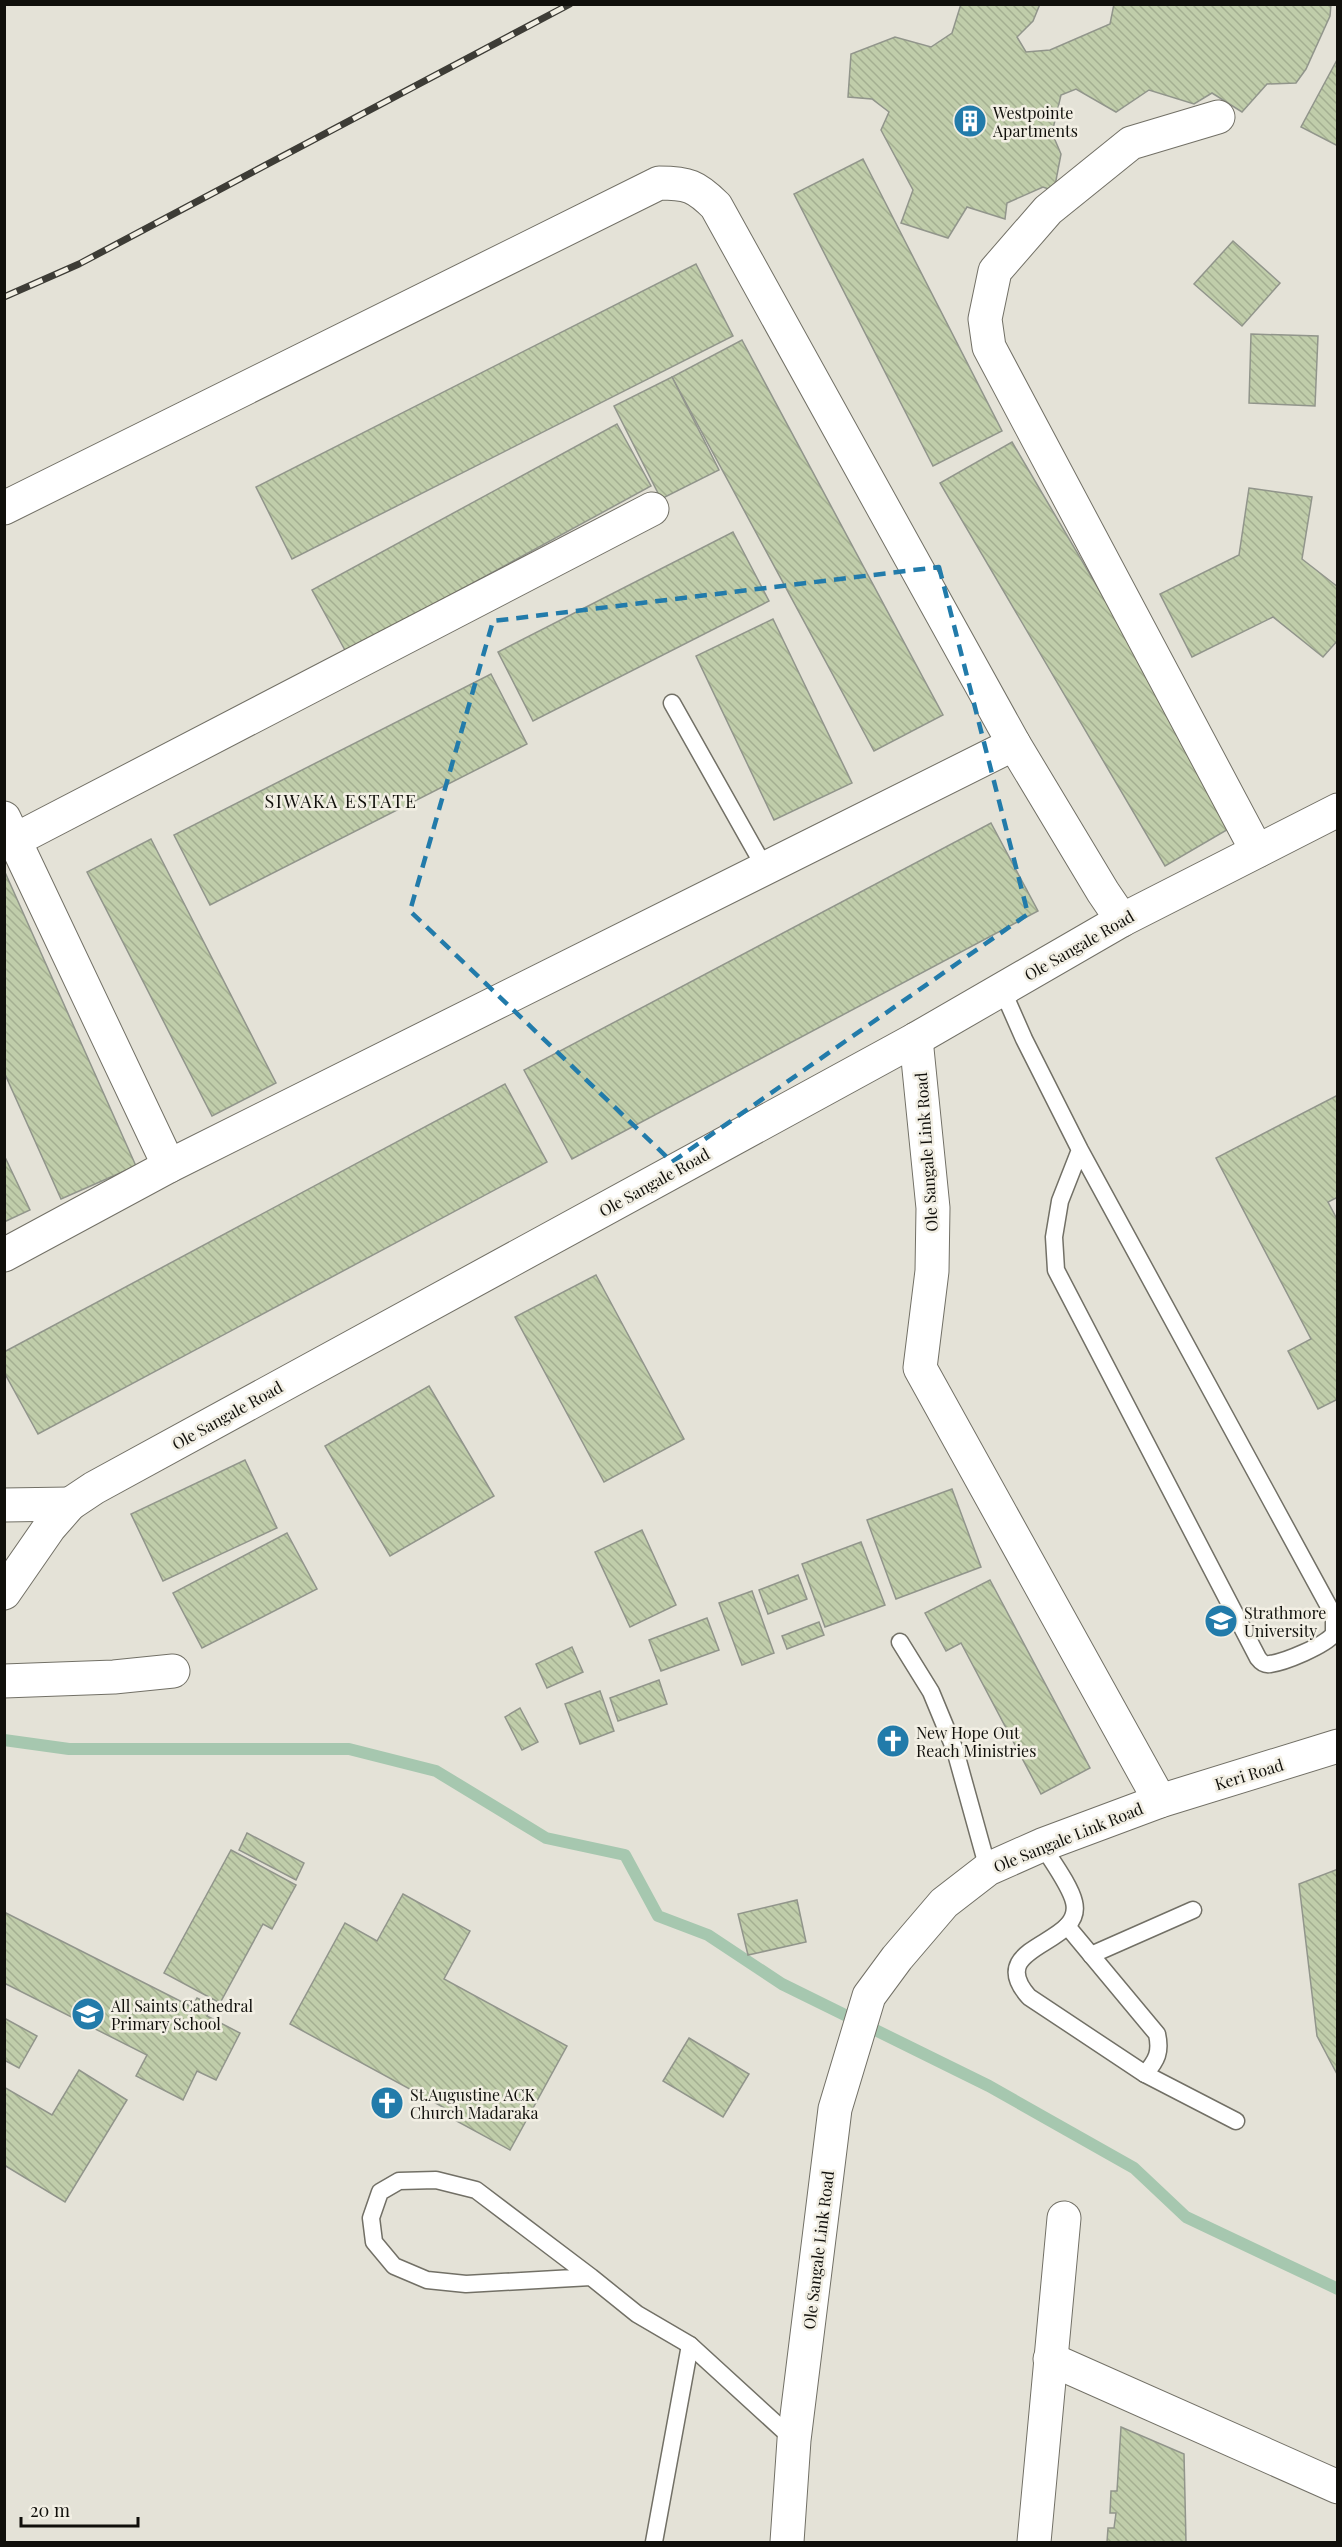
<svg xmlns="http://www.w3.org/2000/svg" width="1342" height="2547" font-family="'Playfair Display',serif">
<defs>
<pattern id="building-back-hatch" width="6" height="6" patternUnits="userSpaceOnUse" patternTransform="scale(1.5)"><rect width="6" height="6" fill="#c0cdaa"/><path d="M-1 5l2 2M0 0l6 6M5-1l2 2" fill="none" stroke="#a4af91"/></pattern>
</defs>
<rect width="100%" height="100%" fill="#e4e2d7"/>
<g fill="none" stroke-linecap="round" stroke-linejoin="round">
<!-- stream -->
<polyline stroke="#a6c7af" stroke-width="12" points="4,1740 69,1749 349,1749 436,1771 546,1838 625,1855 658,1916 708,1935 782,1984 989,2086 1134,2168 1186,2217 1338,2289"/>
</g>
<!-- building -->
<g fill="url(#building-back-hatch)" stroke="#91958b" stroke-width="1.5">
<polygon points="961,4 1040,4 1033,21 1017,37 1026,52 1050,50 1110,24 1114,4 1331,4 1330,16 1306,69 1296,83 1267,84 1242,112 1212,93 1194,104 1149,90 1116,112 1076,89 1061,95 1052,133 1061,154 1054,191 1043,187 1007,203 1005,219 967,207 948,238 901,223 913,190 881,130 889,112 872,99 848,97 851,54 895,37 931,47 952,33"/>
<polygon points="1338,58 1338,146 1301,127"/>
<polygon points="863,159 1002,431 933,466 794,194"/>
<polygon points="1233,241 1280,283 1242,326 1194,284"/>
<polygon points="696,264 733,336 292,559 256,487"/>
<polygon points="1251,334 1318,336 1315,406 1249,403"/>
<polygon points="742,340 943,715 874,751 672,377"/>
<polygon points="672,377 719,470 661,499 614,406"/>
<polygon points="617,424 651,486 346,652 312,590"/>
<polygon points="1012,442 1237,824 1165,866 940,483"/>
<polygon points="1249,488 1312,497 1302,559 1338,587 1338,640 1323,657 1273,617 1192,657 1160,594 1239,555"/>
<polygon points="733,532 769,601 533,721 498,652"/>
<polygon points="773,619 852,783 774,820 696,656"/>
<polygon points="491,674 527,744 210,905 174,835"/>
<polygon points="991,823 1038,911 572,1159 524,1070"/>
<polygon points="151,839 276,1083 212,1116 87,872"/>
<polygon points="4,870 136,1166 61,1199 4,1072"/>
<polygon points="505,1084 547,1162 38,1434 4,1372 4,1352"/>
<polygon points="1338,1095 1338,1197 1328,1202 1338,1221 1338,1399 1318,1409 1288,1351 1311,1339 1216,1158"/>
<polygon points="4,1155 30,1210 4,1222"/>
<polygon points="596,1275 684,1439 604,1482 515,1317"/>
<polygon points="429,1386 494,1496 390,1556 325,1446"/>
<polygon points="245,1460 277,1528 163,1581 131,1514"/>
<polygon points="952,1489 981,1567 896,1599 867,1520"/>
<polygon points="642,1530 676,1605 630,1627 595,1552"/>
<polygon points="287,1533 317,1589 202,1648 173,1593"/>
<polygon points="861,1542 885,1605 825,1627 802,1564"/>
<polygon points="798,1575 807,1599 768,1614 759,1590"/>
<polygon points="990,1580 1090,1768 1041,1794 961,1643 946,1651 925,1613"/>
<polygon points="752,1591 774,1653 742,1665 719,1603"/>
<polygon points="707,1618 719,1650 661,1671 649,1640"/>
<polygon points="819,1622 824,1635 787,1649 782,1636"/>
<polygon points="572,1647 583,1672 547,1688 536,1664"/>
<polygon points="659,1680 667,1704 618,1721 610,1698"/>
<polygon points="600,1691 614,1731 580,1744 565,1704"/>
<polygon points="520,1708 538,1742 522,1750 505,1717"/>
<polygon points="247,1833 304,1863 296,1880 239,1850"/>
<polygon points="231,1850 296,1885 272,1929 263,1924 220,2003 164,1973"/>
<polygon points="1338,1869 1338,2076 1317,2036 1299,1884"/>
<polygon points="403,1894 470,1931 444,1979 567,2046 510,2150 451,2118 454,2113 290,2024 345,1923 377,1941"/>
<polygon points="797,1900 806,1942 748,1955 738,1914"/>
<polygon points="4,1912 192,2007 197,1998 212,2005 207,2016 240,2033 216,2080 197,2071 183,2100 136,2076 147,2055 4,1983"/>
<polygon points="4,2018 37,2036 19,2068 4,2060"/>
<polygon points="689,2038 749,2074 723,2117 663,2081"/>
<polygon points="79,2070 127,2100 65,2202 4,2165 4,2087 52,2115"/>
<polygon points="1121,2427 1184,2454 1186,2542 1107,2542 1108,2528 1114,2528 1116,2513 1110,2513 1111,2491 1117,2491"/>
</g>
<g fill="none" stroke-linecap="round" stroke-linejoin="round">
<defs>
<g id="lane">
<polyline points="672,703 765,868"/>
<path d="M1002 989 1024 1039 1080 1150 1334 1616V1634C1324 1646 1285 1662 1270 1664 1264 1665 1261 1662 1258 1658L1056 1270 1054 1237 1060 1201 1080 1150"/>
<polyline points="900,1642 931,1692 955,1750 988,1869"/>
<path d="M1042 1845C1051 1860 1070 1885 1074 1902 1085 1946 982 1944 1029 1997L1145 2074 1236 2121"/>
<path d="M1067 1926 1157 2034C1161 2052 1157 2060 1145 2074"/>
<polyline points="1091,1955 1193,1910"/>
<polyline points="591,2277 466,2284 427,2280 394,2266 374,2242 371,2218 380,2192 399,2181 436,2180 476,2190 591,2277 637,2314 690,2345 794,2440"/>
<polyline points="654,2542 690,2345"/>
</g>
<g id="street">
<polyline points="1218,117 1131,143 1048,210 995,271 985,319 989,347 1257,851"/>
<path d="M4 508 659 183C688 183 696 186 716 206L1014 744 1103 892 1122 920"/>
<polyline points="4,818 169,1166"/>
<polyline points="15,840 652,509"/>
<polyline points="916,1039 933,1208 932,1271 920,1368 1160,1801"/>
<polyline points="4,1255 169,1166 1014,744"/>
<polyline points="4,1505 70,1504"/>
<polyline points="4,1593 49,1528 70,1504 94,1488 916,1039 1122,920 1338,810"/>
<polyline points="4,1681 114,1677 173,1671"/>
<polyline points="1050,2359 1338,2487"/>
<polyline points="787,2542 794,2440 835,2109 869,1996 897,1958 944,1903 988,1869 1042,1845 1160,1801 1338,1746"/>
<polyline points="1034,2542 1064,2218"/>
</g>
</defs>
<!-- lane casing -->
<use href="#lane" stroke="#727066" stroke-width="19"/>
<!-- street casing -->
<use href="#street" stroke="#727066" stroke-width="35"/>
<!-- lane -->
<use href="#lane" stroke="#fff" stroke-width="16"/>
<!-- street -->
<use href="#street" stroke="#fff" stroke-width="33"/>
<defs>
<polyline id="rail" points="4,297 79,264 570,4"/>
</defs>
<!-- rail casing -->
<use href="#rail" stroke="#3d3c36" stroke-width="7"/>
<!-- rail -->
<use href="#rail" stroke="#f2efe4" stroke-width="4.5" stroke-dasharray="14" stroke-linecap="butt"/>
</g>
<!-- marked area -->
<path fill="none" stroke="#227baa" stroke-width="4.5" stroke-dasharray="12 8" stroke-linejoin="round" d="M939 567 1028 914 672 1162 410 911 493 621Z"/>
<!-- icons -->
<defs>
<symbol id="building-disc" viewBox="-11 -11 22 22"><circle r="9.5" fill="#227baa" stroke="#f2efe4"/><path d="M-4-6H4V6H1V3H-1V6H-4ZM-2.5-4.3h1.7v1.8h-1.7ZM.8-4.3h1.7v1.8H.8ZM-2.5-1h1.7V.8h-1.7ZM.8-1h1.7V.8H.8Z" fill="#fff"/></symbol>
<symbol id="university-disc" viewBox="-11 -11 22 22"><circle r="9.5" fill="#227baa" stroke="#f2efe4"/><path d="M0-5L7-2L0 1L-7-2ZM-4 1L0 2.5L4 1V4Q0 6-4 4Z" fill="#fff"/></symbol>
<symbol id="church-disc" viewBox="-11 -11 22 22"><circle r="9.5" fill="#227baa" stroke="#f2efe4"/><path d="M-1.2-6h2.4v3.5h3.3v2.4h-3.3V6h-2.4V-.1h-3.3v-2.4h3.3Z" fill="#fff"/></symbol>
<symbol id="school-disc" viewBox="-11 -11 22 22"><circle r="9.5" fill="#227baa" stroke="#f2efe4"/><path d="M0-5L7-2L0 1L-7-2ZM-4 1L0 2.5L4 1V4Q0 6-4 4Z" fill="#fff"/></symbol>
</defs>
<g fill-rule="evenodd">
<use href="#building-disc" x="951" y="102" width="38" height="38"/>
<use href="#university-disc" x="1202" y="1602" width="38" height="38"/>
<use href="#church-disc" x="874" y="1722" width="38" height="38"/>
<use href="#school-disc" x="69" y="1995" width="38" height="38"/>
<use href="#church-disc" x="368" y="2084" width="38" height="38"/>
</g>
<g text-anchor="middle" dominant-baseline="central" stroke-width="5" stroke-linejoin="round" paint-order="stroke">
<!-- poi labels -->
<g font-size="16" fill="#100f0b" stroke="#f2efe4" text-anchor="start">
<text x="993" y="112">Westpointe<tspan x="993" dy="18">Apartments</tspan></text>
<text x="1244" y="1612">Strathmore<tspan x="1244" dy="18">University</tspan></text>
<text x="916" y="1732">New Hope Out<tspan x="916" dy="18">Reach Ministries</tspan></text>
<text x="111" y="2005">All Saints Cathedral<tspan x="111" dy="18">Primary School</tspan></text>
<text x="410" y="2094">St.Augustine ACK<tspan x="410" dy="18">Church Madaraka</tspan></text>
</g>
<!-- street labels -->
<g font-size="16" fill="#100f0b" stroke="#f2efe4">
<text transform="translate(1079 945) rotate(-30)">Ole Sangale Road</text>
<text transform="translate(926 1152) rotate(-94)">Ole Sangale Link Road</text>
<text transform="translate(654 1182) rotate(-29)">Ole Sangale Road</text>
<text transform="translate(227 1415) rotate(-29)">Ole Sangale Road</text>
<text transform="translate(1249 1774) rotate(-17)">Keri Road</text>
<text transform="translate(1068 1837) rotate(-22)">Ole Sangale Link Road</text>
<text transform="translate(818 2250) rotate(-83)">Ole Sangale Link Road</text>
</g>
<!-- neighbourhood labels -->
<g font-size="18" letter-spacing="1.5" fill="#100f0b" stroke="#f2efe4">
<text x="341" y="801">SIWAKA ESTATE</text>
</g>
</g>
<!-- border -->
<rect width="1342" height="2547" fill="none" stroke="#100f0b" stroke-width="12"/>
<!-- scale -->
<path d="M21 2517v9h117v-9" fill="none" stroke="#100f0b" stroke-width="3"/>
<text x="30" y="2517" font-size="18" fill="#100f0b" stroke="#f2efe4" stroke-width="4.5" paint-order="stroke">20 m</text>
</svg>
